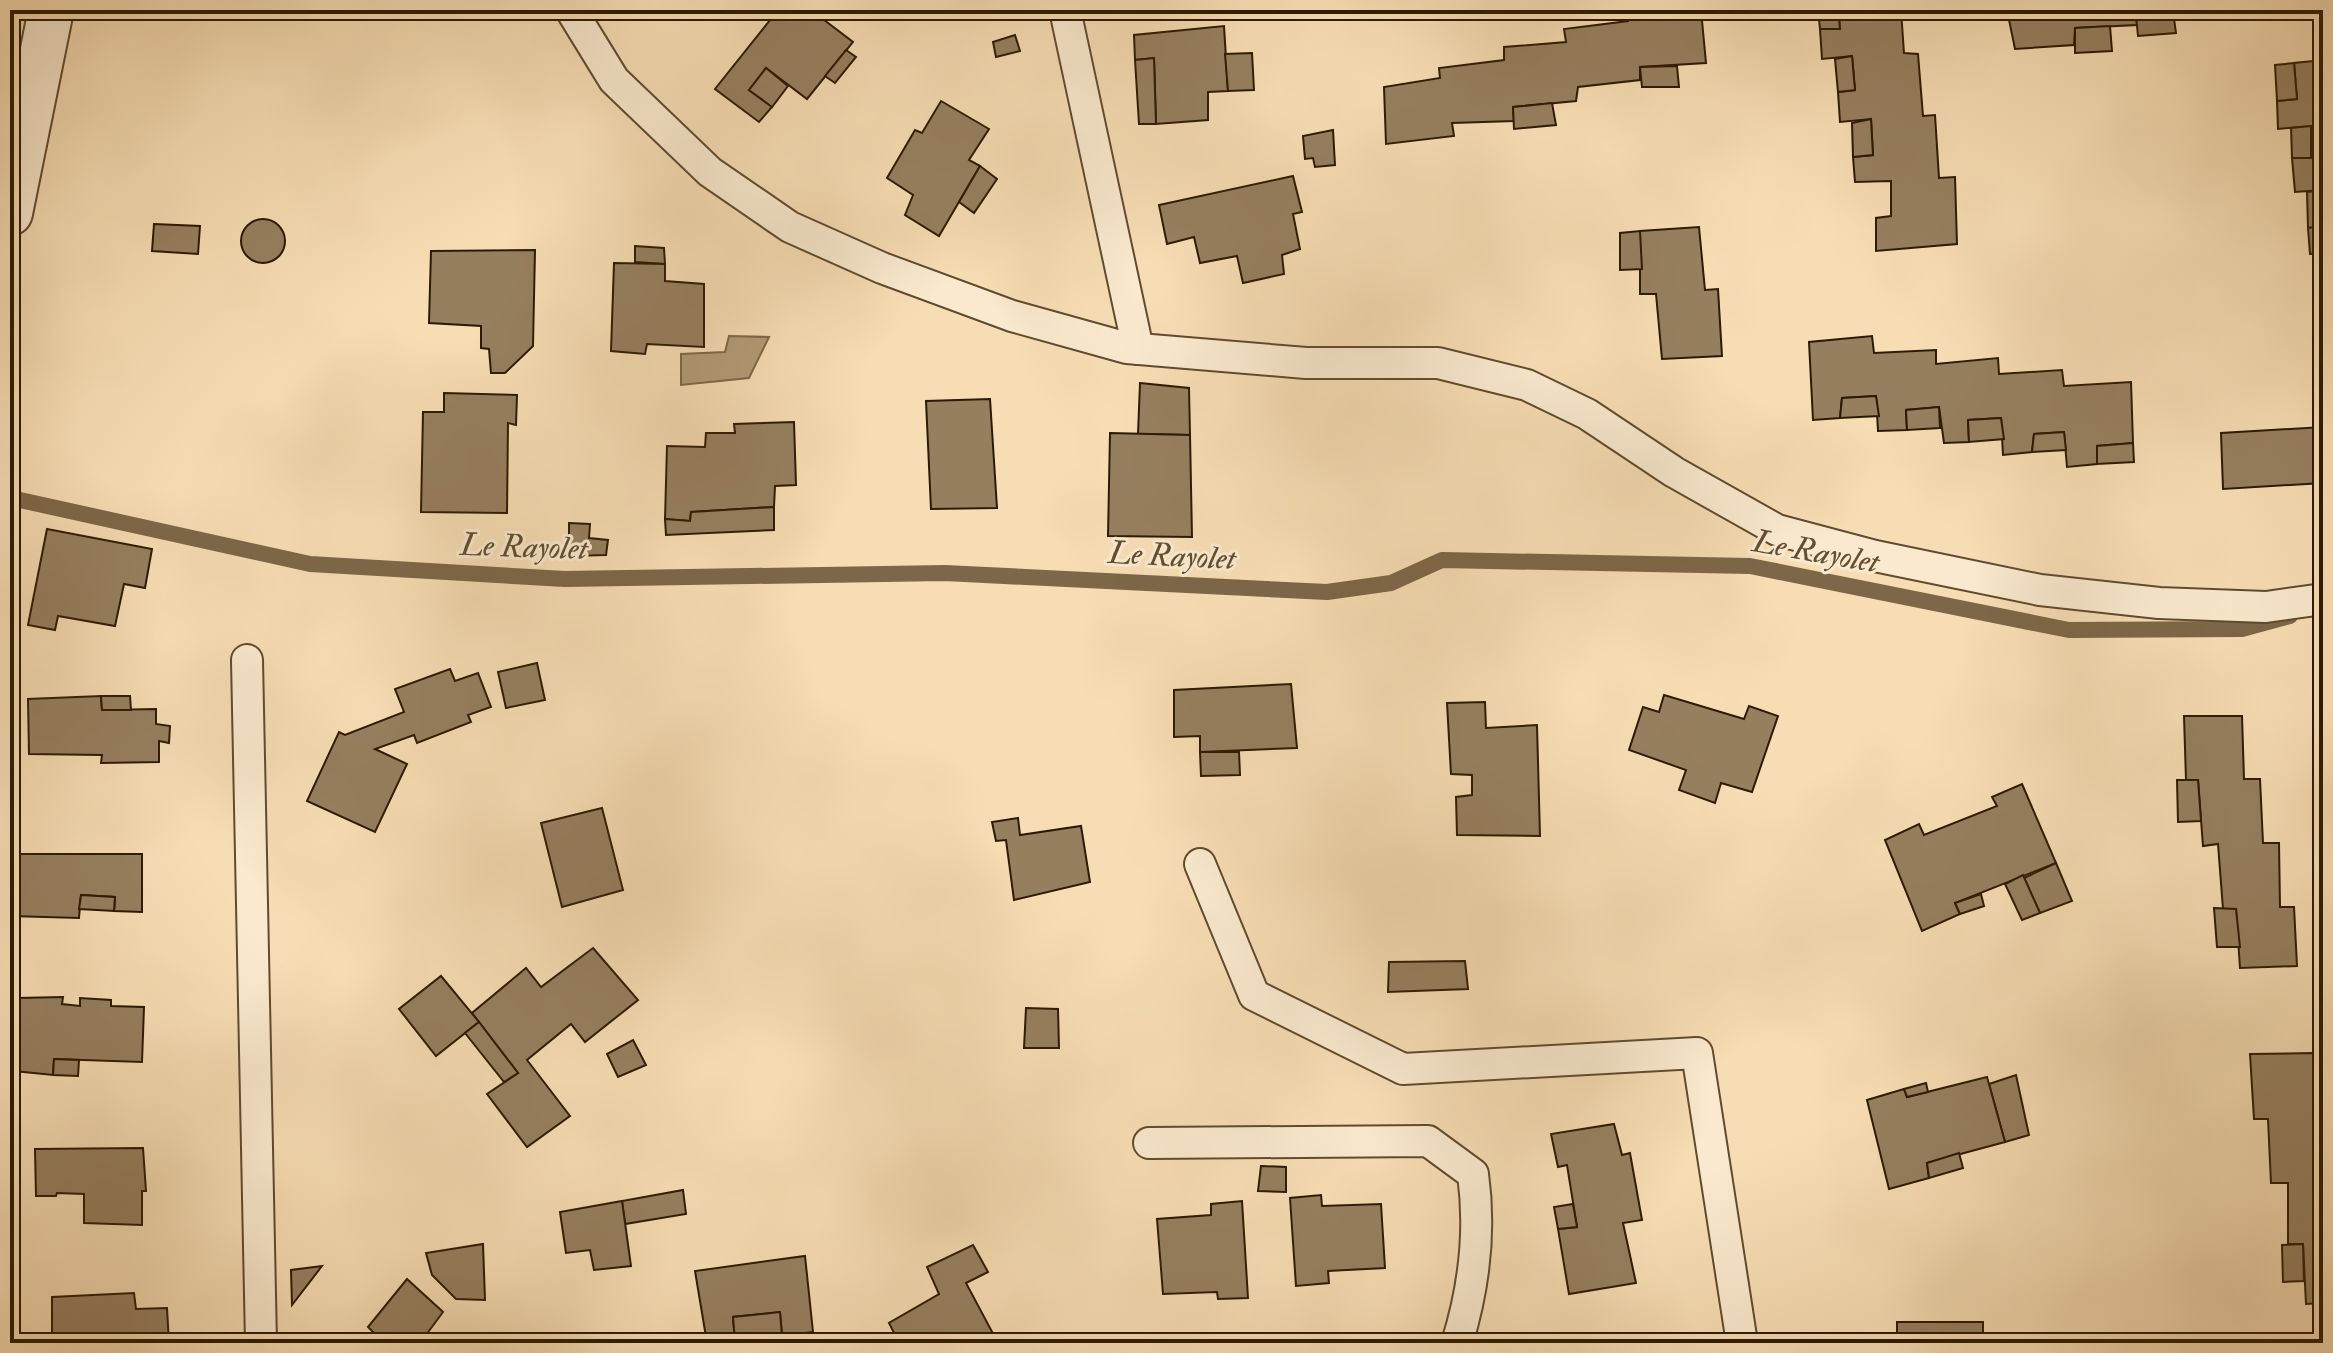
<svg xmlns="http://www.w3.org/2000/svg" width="2333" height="1353" font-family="'IM FELL Double Pica',serif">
<rect width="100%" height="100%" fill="#f7ddb4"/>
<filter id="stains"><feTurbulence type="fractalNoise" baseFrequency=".0025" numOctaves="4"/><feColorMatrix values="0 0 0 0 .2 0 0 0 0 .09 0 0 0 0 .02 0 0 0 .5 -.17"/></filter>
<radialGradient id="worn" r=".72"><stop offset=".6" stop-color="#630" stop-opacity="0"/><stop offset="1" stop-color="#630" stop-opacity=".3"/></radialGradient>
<!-- water -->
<polygon fill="#b29b77" stroke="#7d6748" stroke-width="2" points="729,336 769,337 749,378 681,385 681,354 725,352"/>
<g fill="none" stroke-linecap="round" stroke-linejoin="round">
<!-- stream -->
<polyline stroke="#7d6748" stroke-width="16" points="11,498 310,564 565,579 945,573 1327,592 1391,583 1442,560 1750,566 2069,630 2242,629 2290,616"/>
</g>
<!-- building -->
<g fill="#967f5f" stroke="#2d1a02" stroke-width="2">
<polygon points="778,10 811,10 853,42 807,99 766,68 749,90 772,107 759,122 715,89"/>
<polygon points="1273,10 1324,10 1324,16 1274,20"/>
<polygon points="1629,10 1701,10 1706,63 1640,67 1640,80 1578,87 1576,101 1513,107 1514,121 1452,123 1454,136 1386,144 1384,87 1440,78 1439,68 1504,60 1504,47 1566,42 1564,29 1628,21"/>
<polygon points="1818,10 1839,10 1840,29 1820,29"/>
<polygon points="1839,10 1901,10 1904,53 1918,54 1923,116 1935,115 1939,178 1955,177 1957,244 1876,251 1876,218 1891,216 1891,181 1855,182 1853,157 1873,155 1871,119 1840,122 1838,92 1855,90 1852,56 1822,59 1820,29 1840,29"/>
<polygon points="2007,10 2182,10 2136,15 2137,25 2075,28 2074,45 2015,49"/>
<polygon points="2173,11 2176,33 2138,36 2136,15"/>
<polygon points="1224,26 1228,91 1208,92 1208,120 1156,124 1154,58 1135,60 1134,35"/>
<polygon points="2110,26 2112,51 2075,53 2075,28"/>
<polygon points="1015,35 1020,51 996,57 993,42"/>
<polygon points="846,50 856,57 835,83 825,76"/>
<polygon points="1252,53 1254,90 1228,91 1225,54"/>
<polygon points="1852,56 1855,90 1838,92 1835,59"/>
<polygon points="1154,58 1156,124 1139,124 1135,60"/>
<polygon points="2323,60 2323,190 2295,192 2292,158 2311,158 2311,126 2278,129 2277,101 2297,99 2294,63"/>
<polygon points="2294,63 2297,99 2277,101 2275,65"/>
<polygon points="1677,66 1679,87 1642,87 1640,67"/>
<polygon points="766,68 788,86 772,107 749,90"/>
<polygon points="941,101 989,129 969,160 980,166 939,236 905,215 913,195 887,178 915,130 922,133"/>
<polygon points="1552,103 1556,125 1514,129 1513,107"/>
<polygon points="1871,119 1873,155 1853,157 1852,123"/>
<polygon points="2311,126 2311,158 2292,158 2291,128"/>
<polygon points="1333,130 1335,165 1315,167 1313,158 1305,159 1303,136"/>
<polygon points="980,166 997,179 974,213 959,202"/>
<polygon points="1293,176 1302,212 1293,214 1300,249 1282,255 1284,274 1243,283 1237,256 1200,263 1194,237 1167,244 1159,205"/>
<polygon points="2323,190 2323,226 2308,228 2307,192"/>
<circle cx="263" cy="241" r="22"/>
<polygon points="154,224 200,226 198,254 152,251"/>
<polygon points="2323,226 2323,253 2310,254 2308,228"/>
<polygon points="1699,227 1705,290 1718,289 1722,356 1662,359 1656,294 1640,294 1640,231"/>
<polygon points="1640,231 1642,269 1620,270 1620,233"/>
<polygon points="635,246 664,248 665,264 635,262"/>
<polygon points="535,250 533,346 505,373 491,373 489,349 481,348 481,326 429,323 431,251"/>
<polygon points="614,263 665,264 665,281 704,284 704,347 647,344 645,354 611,351"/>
<polygon points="1872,336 1874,353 1936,350 1936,364 1998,358 1999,374 2062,370 2064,386 2131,382 2133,443 2097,446 2097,464 2067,467 2064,432 2034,434 2032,452 2003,455 2001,418 1968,420 1969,442 1944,443 1939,407 1906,410 1907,430 1878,431 1876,396 1842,398 1840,418 1813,420 1809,342"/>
<polygon points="1140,383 1189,388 1190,435 1138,434"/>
<polygon points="444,393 517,395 516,425 508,423 507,513 421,512 423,412 444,412"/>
<polygon points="1876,396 1879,416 1840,418 1842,398"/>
<polygon points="990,399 997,508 931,509 926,401"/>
<polygon points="1939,407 1940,428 1907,430 1906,410"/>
<polygon points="2001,418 2004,439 1969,442 1968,420"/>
<polygon points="794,422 796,485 775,486 774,507 691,512 690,521 665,519 667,446 705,447 706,433 735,433 734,424"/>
<polygon points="2323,427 2323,483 2223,489 2221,433"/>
<polygon points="2064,432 2066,450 2032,452 2034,434"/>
<polygon points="1110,433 1190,435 1192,537 1108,536"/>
<polygon points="2133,443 2134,462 2097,464 2097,446"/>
<polygon points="774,507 774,530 666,535 665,519 690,521 691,512"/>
<polygon points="569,523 590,524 589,538 608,540 606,555 569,556"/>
<polygon points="47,529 152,549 145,588 124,584 115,626 58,616 55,630 28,625"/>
<polygon points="537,663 545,700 506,708 498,672"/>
<polygon points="450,669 455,681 478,673 491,707 468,715 471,722 417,743 414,735 375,749 407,764 375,832 307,801 339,732 345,735 404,712 395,689"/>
<polygon points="1291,684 1297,748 1200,752 1200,736 1174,737 1174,690"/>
<polygon points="1664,695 1744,719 1749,706 1778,716 1752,792 1721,783 1715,803 1679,790 1686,770 1629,750 1643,707 1659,712"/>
<polygon points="101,696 102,710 156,709 156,724 170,726 169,743 159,741 159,762 101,763 102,755 29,754 28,699"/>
<polygon points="101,696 130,696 131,710 102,710"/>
<polygon points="1485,702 1486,728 1537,725 1540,836 1457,835 1456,797 1472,795 1472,775 1451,774 1447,703"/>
<polygon points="2184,716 2242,716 2244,779 2260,779 2263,843 2279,843 2280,907 2294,907 2297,966 2240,968 2236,909 2223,909 2218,844 2203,846 2198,780 2186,780"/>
<polygon points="1200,752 1239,752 1240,775 1201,776"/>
<polygon points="2177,780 2198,780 2201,821 2178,822"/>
<polygon points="2022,784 2056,863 1955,903 1960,914 1922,931 1885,840 1919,824 1924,835 1997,806 1992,797"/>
<polygon points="602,808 623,890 562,907 541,823"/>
<polygon points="1018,818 1020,835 1081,826 1090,882 1014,900 1006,840 996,841 992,822"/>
<polygon points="10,854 142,854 142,912 114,911 115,897 81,895 79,918 10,916"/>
<polygon points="2056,863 2072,901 2040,913 2024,878"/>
<polygon points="2023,875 2040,913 2022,920 2005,884"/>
<polygon points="1981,894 1984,906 1960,914 1955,903"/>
<polygon points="81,895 115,897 114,911 79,909"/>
<polygon points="2214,908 2236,909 2240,947 2217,947"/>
<polygon points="593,948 638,1000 585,1042 571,1024 527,1060 570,1116 527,1147 487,1094 518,1073 472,1013 526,968 541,987"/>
<polygon points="1465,961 1468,989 1388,992 1389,962"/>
<polygon points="441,976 479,1022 436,1056 399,1009"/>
<polygon points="63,997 62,1004 80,1006 80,998 111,1000 111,1006 144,1007 142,1062 54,1059 53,1075 14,1071 17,998"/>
<polygon points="1026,1008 1058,1009 1059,1048 1024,1048"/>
<polygon points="479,1022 518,1073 504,1082 465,1033"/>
<polygon points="633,1040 646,1065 618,1077 607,1054"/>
<polygon points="2313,1053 2316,1113 2323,1113 2323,1303 2306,1304 2303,1244 2288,1244 2288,1183 2271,1183 2268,1119 2254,1119 2250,1054"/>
<polygon points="54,1059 79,1060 78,1076 53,1075"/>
<polygon points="2016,1075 2029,1135 2005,1142 1989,1084"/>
<polygon points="1987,1077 2005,1142 1927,1163 1929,1178 1889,1189 1867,1100 1904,1089 1907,1097"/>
<polygon points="1926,1083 1928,1092 1907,1097 1904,1089"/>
<polygon points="1614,1124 1622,1155 1630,1153 1642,1220 1623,1223 1636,1283 1569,1294 1558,1229 1577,1227 1567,1165 1558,1167 1551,1134"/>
<polygon points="143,1148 146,1191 142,1191 142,1225 84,1223 84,1194 57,1193 56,1196 36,1196 35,1149"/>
<polygon points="1959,1153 1963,1168 1929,1178 1927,1163"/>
<polygon points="1261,1166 1286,1167 1286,1192 1258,1191"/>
<polygon points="683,1190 686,1214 625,1224 622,1201"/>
<polygon points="1321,1195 1322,1206 1381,1204 1385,1268 1328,1271 1329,1283 1296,1286 1290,1198"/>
<polygon points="622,1201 631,1266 594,1270 590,1250 566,1253 560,1212"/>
<polygon points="1242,1201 1248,1298 1218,1299 1217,1292 1163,1294 1157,1219 1211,1215 1211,1204"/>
<polygon points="1573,1204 1577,1227 1558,1229 1554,1207"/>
<polygon points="483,1244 485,1300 456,1299 432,1275 426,1253"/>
<polygon points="2303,1244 2304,1281 2283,1282 2282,1245"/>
<polygon points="973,1245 988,1272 966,1283 998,1343 899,1343 889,1323 939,1294 927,1267"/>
<polygon points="805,1256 813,1332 782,1336 780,1312 733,1317 735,1341 707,1343 695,1271"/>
<polygon points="322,1266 292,1305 291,1270"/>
<polygon points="407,1279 443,1312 420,1343 368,1343 375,1334 368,1327"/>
<polygon points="134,1293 136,1309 167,1308 169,1343 52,1343 52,1297"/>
<polygon points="780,1312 782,1336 735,1341 733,1317"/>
<rect x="1897" y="1322" width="86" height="21"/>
</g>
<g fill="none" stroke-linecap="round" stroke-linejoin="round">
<defs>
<g id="service">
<polyline points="571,10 614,80 710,172 790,227 882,268 1012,316 1127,348 1306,363 1438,363 1527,385 1587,414 1674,472 1777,530 1875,556 2040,590 2159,603 2266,607 2323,599"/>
<polyline points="1065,10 1138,349"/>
<polyline points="247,660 261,1343"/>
<polyline points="1200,864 1254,995 1403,1069 1697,1053 1742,1343"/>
<path d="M1149 1143 1428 1141 1473 1174C1481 1232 1474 1288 1457 1343"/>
</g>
<polyline id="tertiary" points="10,213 51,10"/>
</defs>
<!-- service casing -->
<use href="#service" stroke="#604b2e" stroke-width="34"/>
<!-- tertiary casing -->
<use href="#tertiary" stroke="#604b2e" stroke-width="48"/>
<!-- service -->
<use href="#service" stroke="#fae9ce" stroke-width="30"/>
<!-- tertiary -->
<use href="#tertiary" stroke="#fae9ce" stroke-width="44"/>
</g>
<g text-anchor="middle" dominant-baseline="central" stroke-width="6" stroke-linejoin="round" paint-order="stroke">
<!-- water labels -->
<g font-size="32" font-style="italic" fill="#624e31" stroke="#fae9ce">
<text transform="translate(524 547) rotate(2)">Le Rayolet</text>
<text transform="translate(1816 552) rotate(10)">Le Rayolet</text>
<text transform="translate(1172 556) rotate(3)">Le Rayolet</text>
</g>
</g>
<!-- margin -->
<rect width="2333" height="1353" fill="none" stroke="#f7ddb4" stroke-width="40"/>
<rect x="12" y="12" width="2309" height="1329" fill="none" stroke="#2d1a02" stroke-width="4"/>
<rect x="20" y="20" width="2293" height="1313" fill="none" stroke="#2d1a02" stroke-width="2"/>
<rect width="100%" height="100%" filter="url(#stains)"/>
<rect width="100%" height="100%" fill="url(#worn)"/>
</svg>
